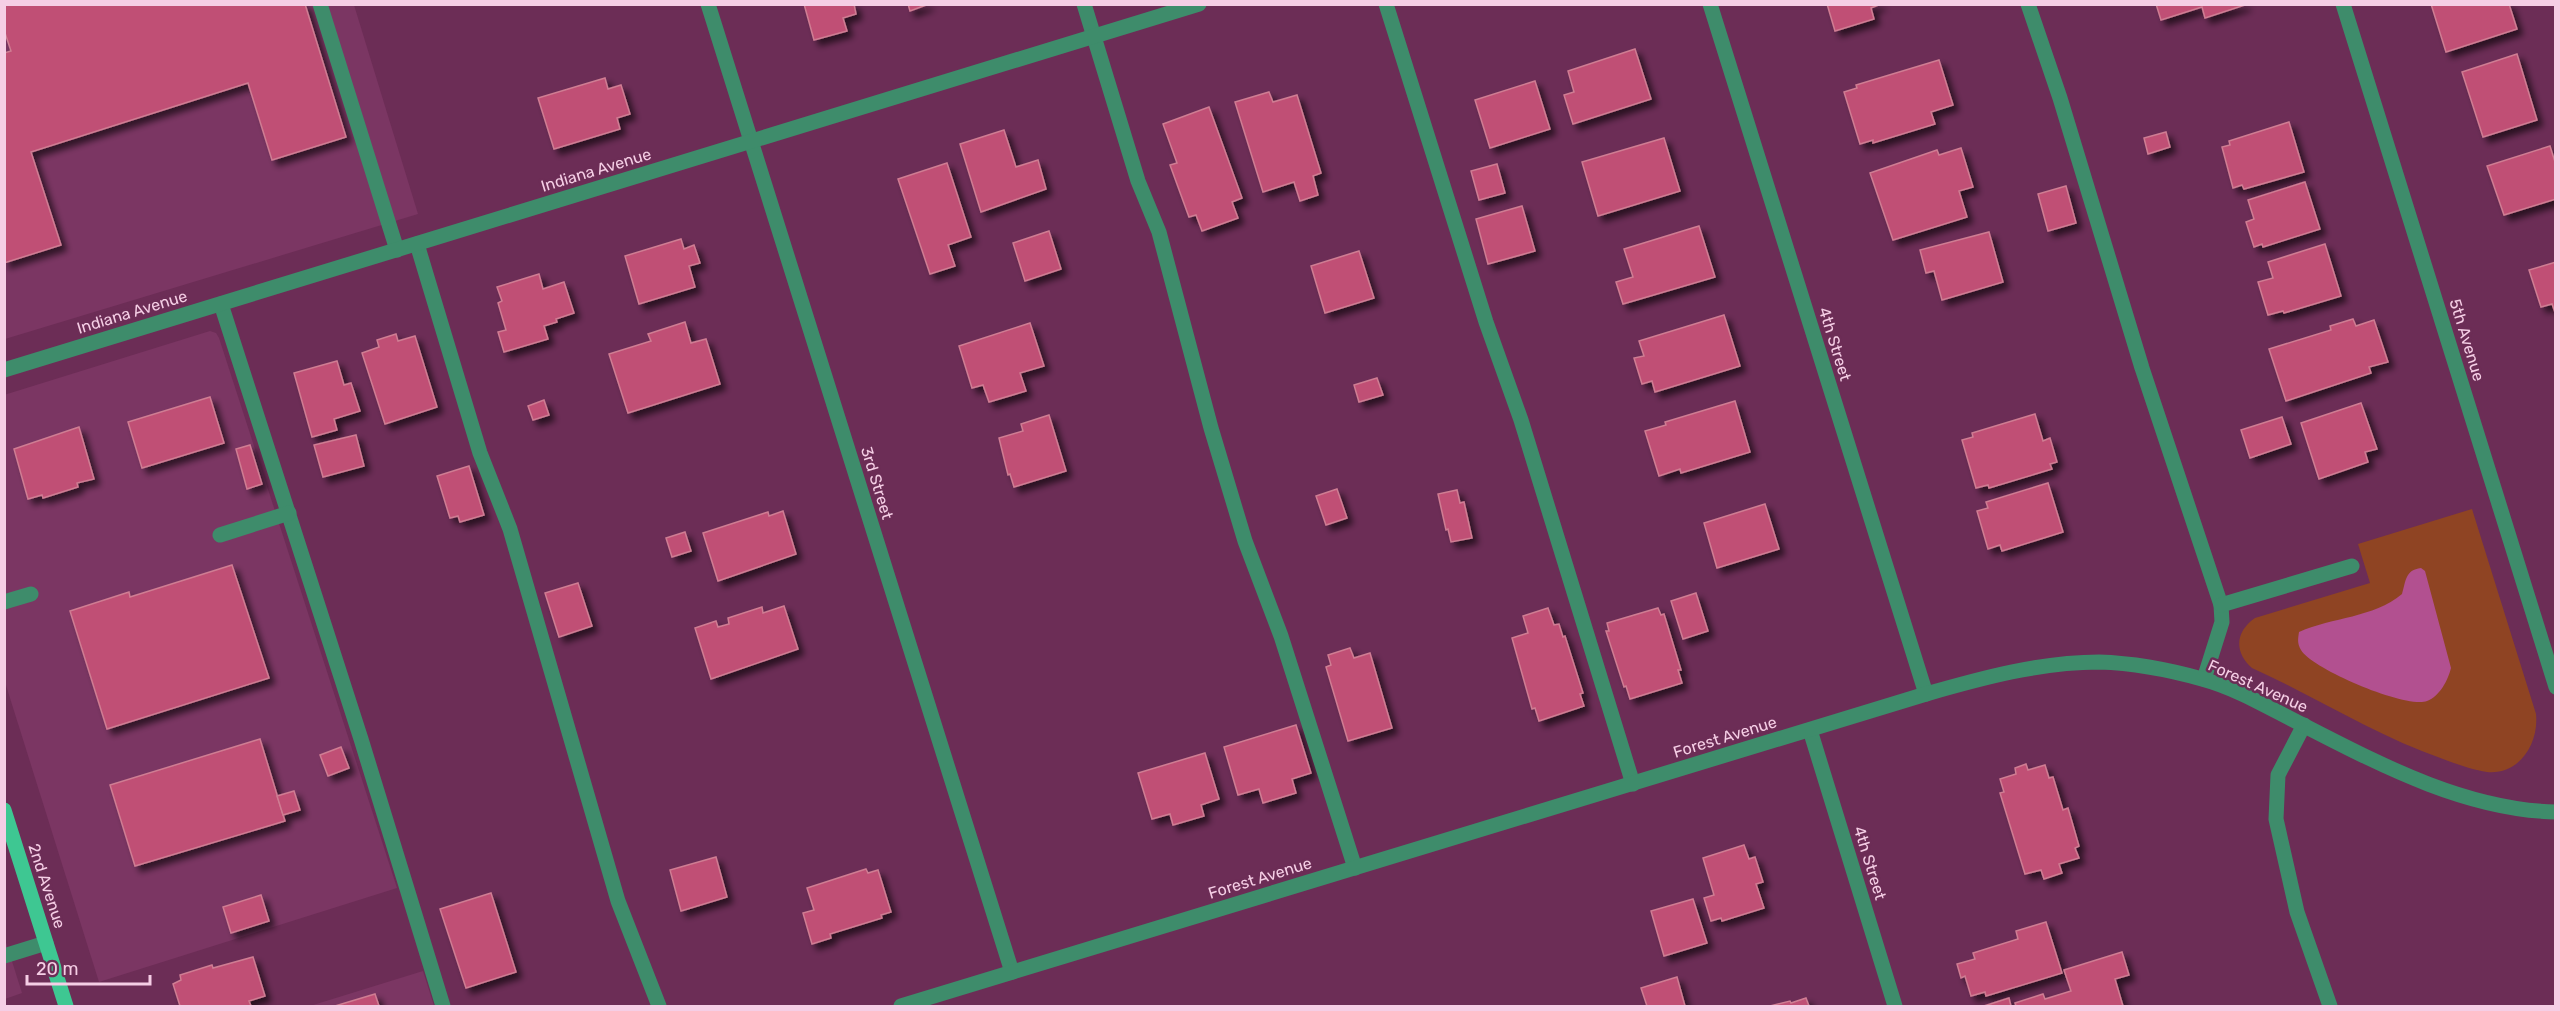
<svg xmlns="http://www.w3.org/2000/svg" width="2560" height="1011" font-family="Rubik,sans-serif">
<defs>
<filter id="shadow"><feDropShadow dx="5.5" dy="5.5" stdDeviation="3" flood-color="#0009"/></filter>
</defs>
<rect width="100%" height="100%" fill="#6c2d56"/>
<!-- built -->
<g fill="#7b3663">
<polygon points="5,5 354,5 418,214 5,339"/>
<polygon points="210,331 216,333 219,338 397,888 99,982 5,682 4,395"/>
<polygon points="4,936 22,993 5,999 4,999"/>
<polygon points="423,971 434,1006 310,1006"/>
</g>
<!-- green -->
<path fill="#8f4423" d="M2472 509 2536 714C2539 743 2520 775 2487 772 2473 770 2456 764 2443 759 2376 736 2316 697 2252 668 2234 652 2235 632 2255 618L2370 583 2358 544Z"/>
<!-- water -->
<path fill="#b25090" d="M2421 568 2425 571 2451 668C2448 680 2440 696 2427 701 2406 709 2312 669 2301 650 2297 643 2298 639 2299 632 2333 617 2373 618 2402 594 2406 581 2405 570 2421 568Z"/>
<!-- building -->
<g fill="#c04f74" stroke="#cf7d93" stroke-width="1.5" filter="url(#shadow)">
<polygon points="4,4 305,4 346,137 272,160 248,83 31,152 61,245 4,263 4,53 11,51 4,30"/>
<polygon points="804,4 854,4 856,14 843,18 847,31 814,40"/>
<polygon points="908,4 929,4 910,11"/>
<polygon points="1827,4 1881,4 1871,8 1874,19 1835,31"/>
<polygon points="2156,4 2245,4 2245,5 2205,18 2202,7 2161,20"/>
<polygon points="2431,4 2509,4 2517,29 2446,52"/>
<polygon points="1635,49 1651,99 1573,124 1564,95 1574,92 1568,71"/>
<polygon points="2517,54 2537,120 2483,137 2462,72"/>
<polygon points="1939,60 1953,105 1931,112 1935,124 1873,143 1873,140 1860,144 1844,92 1857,88 1856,85"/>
<polygon points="605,78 608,89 621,85 630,114 617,118 620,129 554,149 538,98"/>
<polygon points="1535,81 1550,129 1490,148 1475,100"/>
<polygon points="1269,92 1273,102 1297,95 1321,173 1313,176 1318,195 1300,201 1294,182 1263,192 1235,102"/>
<polygon points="1209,107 1242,198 1232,202 1238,218 1202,231 1196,215 1189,217 1170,165 1177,163 1163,124"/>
<polygon points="2289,122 2304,172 2244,189 2242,185 2233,188 2222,147 2230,145 2229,141"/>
<polygon points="1004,130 1016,167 1038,160 1046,189 981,212 960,144"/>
<polygon points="2166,132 2170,147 2148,154 2144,138"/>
<polygon points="1664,138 1680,191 1598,216 1582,162"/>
<polygon points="2550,146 2556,165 2556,199 2504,215 2487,166"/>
<polygon points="1961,148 1973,187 1959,191 1967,217 1893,240 1870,173 1937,150 1939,155"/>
<polygon points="947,163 971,237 948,245 955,266 930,274 898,179"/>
<polygon points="1497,164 1505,193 1479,200 1471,171"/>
<polygon points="2305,182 2320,229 2263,247 2262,244 2254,247 2246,222 2254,219 2248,200"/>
<polygon points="2066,186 2076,223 2048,231 2038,194"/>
<polygon points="1522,206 1535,251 1488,264 1476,219"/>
<polygon points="1699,226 1715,277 1623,304 1616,282 1633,277 1624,249"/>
<polygon points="1049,231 1061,269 1025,281 1013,243"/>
<polygon points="1989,232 2003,282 1942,300 1934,271 1926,273 1920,250"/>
<polygon points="681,239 684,249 694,245 700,263 689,266 695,287 639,304 625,256"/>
<polygon points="2325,244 2341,296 2284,313 2283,311 2268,315 2258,282 2273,278 2268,262"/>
<polygon points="1359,251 1374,298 1325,313 1311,266"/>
<polygon points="2556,262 2556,315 2552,304 2541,307 2529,270"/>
<polygon points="539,274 543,289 564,282 574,313 556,319 557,322 544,326 548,339 504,352 498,332 506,330 498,303 502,301 497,287"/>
<polygon points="1724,315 1740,366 1655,392 1652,381 1642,384 1634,358 1644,356 1639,341"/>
<polygon points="2353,319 2356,326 2374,320 2388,362 2369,367 2371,373 2286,401 2269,349 2331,330 2330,326"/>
<polygon points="685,322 691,343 706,339 720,384 628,413 609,354 651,341 648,334"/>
<polygon points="1030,323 1044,366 1020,373 1026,391 989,402 983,385 972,388 959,346"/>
<polygon points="396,334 398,341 415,336 437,407 385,424 362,353 379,347 377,340"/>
<polygon points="337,361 344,385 351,383 360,411 334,419 337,430 312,437 294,373"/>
<polygon points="1377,378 1383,395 1359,402 1354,385"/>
<polygon points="210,397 224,443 142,468 128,422"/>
<polygon points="544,400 549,415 533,420 528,406"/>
<polygon points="1735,401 1750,452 1681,473 1680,469 1659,476 1645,431 1666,425 1665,422"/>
<polygon points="2361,403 2377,449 2365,452 2368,462 2319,479 2301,423"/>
<polygon points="2035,414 2043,441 2050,438 2057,462 2050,464 2052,469 1989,488 1988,485 1976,488 1962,440 1973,437 1972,433"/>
<polygon points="1049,415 1066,471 1014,487 1010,474 1008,475 999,438 1023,431 1021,424"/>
<polygon points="2282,417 2291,444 2250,458 2241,430"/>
<polygon points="79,427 94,479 77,483 78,487 43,498 42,495 28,499 14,449"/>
<polygon points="356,435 364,466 323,477 314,445"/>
<polygon points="250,445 262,484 247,489 236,449"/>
<polygon points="469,466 484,515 460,522 458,516 450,518 437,476"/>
<polygon points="2048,483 2063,532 2002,551 2000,545 1988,549 1977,511 1988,508 1986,502"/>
<polygon points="1337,489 1347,518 1326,525 1316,496"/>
<polygon points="1457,490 1460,503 1464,502 1472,538 1451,542 1448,529 1446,530 1438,494"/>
<polygon points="1765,504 1779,549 1717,568 1704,523"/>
<polygon points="783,511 796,554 718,581 703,533 768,512 769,516"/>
<polygon points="685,532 691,551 672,557 666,538"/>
<polygon points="232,565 269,678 107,729 70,611 129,592 130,597"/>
<polygon points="578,583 592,626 559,637 545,593"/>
<polygon points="1696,593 1708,631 1683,639 1671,601"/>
<polygon points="784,606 798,649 711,679 695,628 716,621 718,627 729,624 728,618 762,607 763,613"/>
<polygon points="1548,608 1554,625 1559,624 1563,637 1565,636 1583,693 1580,694 1584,706 1539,721 1535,708 1532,709 1512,638 1528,633 1523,616"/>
<polygon points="1658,608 1661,615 1664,614 1681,670 1678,670 1682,683 1630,699 1626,686 1624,687 1606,631 1609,631 1607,623"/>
<polygon points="1350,648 1354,658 1370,653 1392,728 1348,741 1326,667 1331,665 1328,655"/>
<polygon points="1296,725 1311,773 1292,779 1296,793 1263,803 1259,789 1238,795 1224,747"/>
<polygon points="260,739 285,821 135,866 110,785"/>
<polygon points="341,747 349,768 328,776 320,755"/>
<polygon points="1205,753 1219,799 1201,805 1204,816 1173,825 1170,814 1152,819 1138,773"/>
<polygon points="2026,764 2028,770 2045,765 2049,778 2053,777 2063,810 2068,808 2079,846 2075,848 2079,858 2059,864 2062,873 2044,879 2041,870 2025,874 2000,793 2004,792 2000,779 2016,774 2015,768"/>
<polygon points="294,791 300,810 283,815 277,796"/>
<polygon points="1744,845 1749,859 1755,857 1763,882 1756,884 1764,908 1722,921 1721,918 1711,921 1704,898 1714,895 1703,858"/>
<polygon points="716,857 727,897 681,911 670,870"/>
<polygon points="866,869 868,873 878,870 891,912 881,915 882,918 830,934 831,938 812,944 803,913 814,910 807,888"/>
<polygon points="491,893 516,972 466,988 440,909"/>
<polygon points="261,895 269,921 231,933 223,907"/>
<polygon points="1693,899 1707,943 1664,956 1651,911"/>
<polygon points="2046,922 2062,973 1986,996 1985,992 1971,996 1965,976 1961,978 1957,964 1975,959 1973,953 2018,939 2016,931"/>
<polygon points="2122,952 2129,975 2115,979 2123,1006 2016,1006 2015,1003 2043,994 2045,999 2071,991 2064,970"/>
<polygon points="253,957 265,996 249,1001 251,1006 180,1006 173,984 181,980 180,975 212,965 213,968"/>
<polygon points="1677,977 1685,1006 1647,1006 1641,988"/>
<polygon points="375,994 379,1006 335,1006"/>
<polygon points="1806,998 1809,1006 1770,1006 1790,1001 1791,1003"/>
<polygon points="2009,998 2011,1006 1984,1006"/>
</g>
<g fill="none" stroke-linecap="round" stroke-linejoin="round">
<!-- minor -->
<g stroke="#3e8c6b" stroke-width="15">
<polyline points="320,4 397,250"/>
<polyline points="708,4 1012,972"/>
<polyline points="1084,4 1138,181 1159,232 1211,428 1245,541 1281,636 1355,868"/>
<polyline points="1386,4 1486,322 1521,420 1633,784"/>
<polyline points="1710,4 1926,694"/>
<polyline points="2028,4 2060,98 2142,368 2221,605 2222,622 2204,679"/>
<polyline points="2343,4 2556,687"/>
<polyline points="417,244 480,453 510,529 618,901 659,1006"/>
<polyline points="221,304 361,739 443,1006"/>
<polyline points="4,370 1199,4"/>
<polyline points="220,535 289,513"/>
<polyline points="4,602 31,594"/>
<polyline points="2221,605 2352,566"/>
<polyline points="2304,725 2278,775 2276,819 2297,912 2330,1006"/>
<polyline points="1810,730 1895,1006"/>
<polyline points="4,956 46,943"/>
<path d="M901 1006 1926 694C1982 678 2040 662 2099 662 2132 663 2170 670 2202 679 2236 688 2269 708 2301 724 2379 764 2465 810 2556 812"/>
</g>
<!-- major -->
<polyline stroke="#3ec792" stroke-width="15" points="4,810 66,1006"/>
</g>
<g text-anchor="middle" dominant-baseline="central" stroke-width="5" stroke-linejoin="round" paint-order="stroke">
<!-- street labels -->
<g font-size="16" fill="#f5cee5" stroke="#6c2d56">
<text transform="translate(596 170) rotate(-17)">Indiana Avenue</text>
<text transform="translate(132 312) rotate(-17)">Indiana Avenue</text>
<text transform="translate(2467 340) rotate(73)">5th Avenue</text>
<text transform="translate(1835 344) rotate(73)">4th Street</text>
<text transform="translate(877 483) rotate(73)">3rd Street</text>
<text transform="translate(2258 686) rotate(24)">Forest Avenue</text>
<text transform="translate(1725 737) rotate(-17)">Forest Avenue</text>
<text transform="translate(1870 863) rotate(73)">4th Street</text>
<text transform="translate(1260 878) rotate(-17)">Forest Avenue</text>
<text transform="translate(47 886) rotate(72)">2nd Avenue</text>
</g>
</g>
<!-- border -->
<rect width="2560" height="1011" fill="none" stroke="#f5cee5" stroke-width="12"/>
<!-- scale -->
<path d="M27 975v9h123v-9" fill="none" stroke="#f5cee5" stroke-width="3"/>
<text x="36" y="975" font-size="18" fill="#f5cee5" stroke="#6c2d56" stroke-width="4.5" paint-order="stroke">20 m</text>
</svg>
